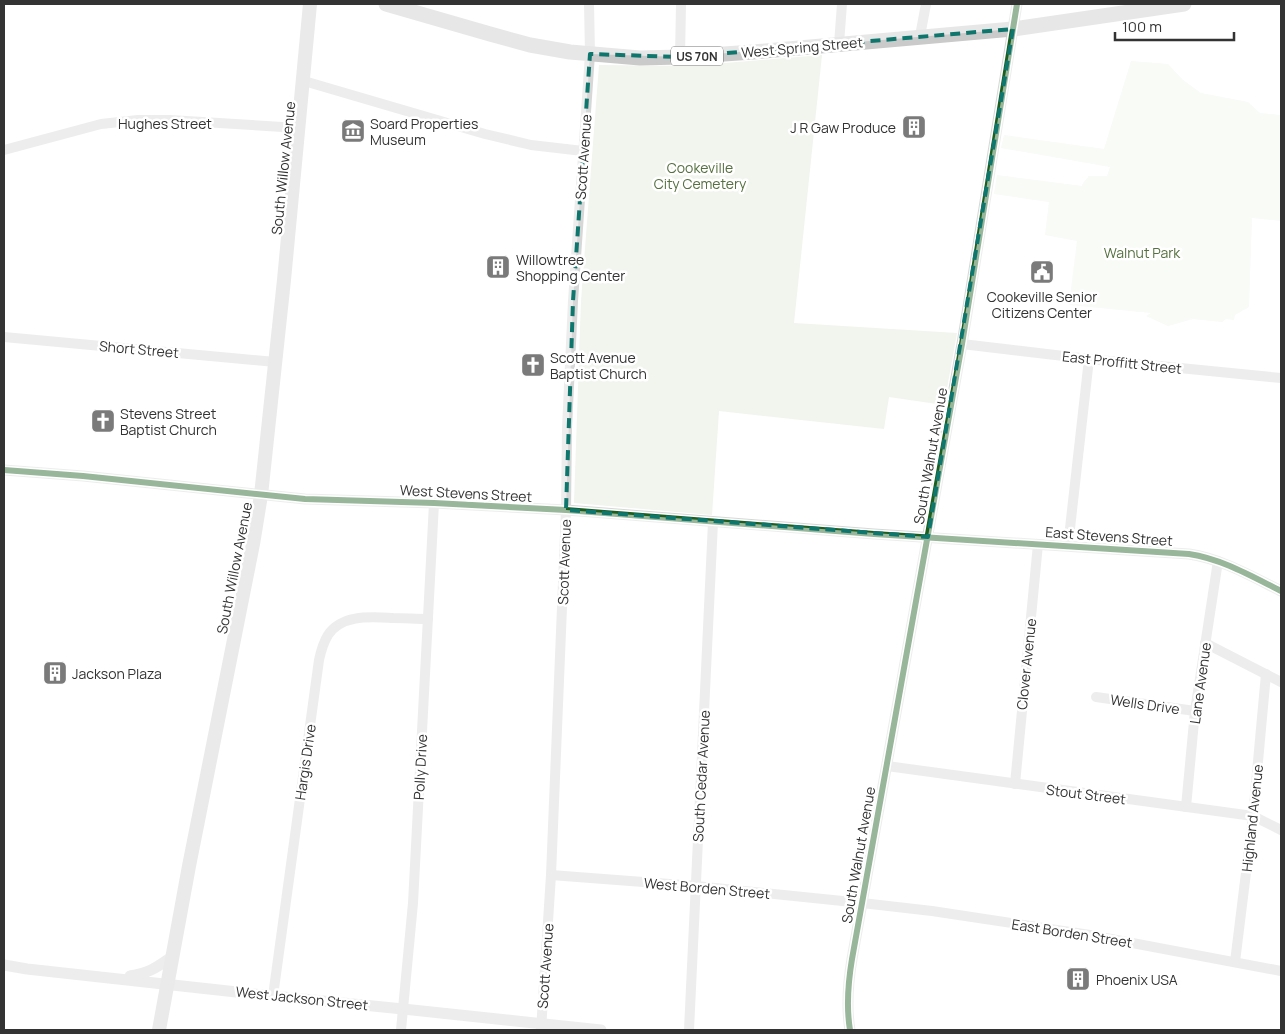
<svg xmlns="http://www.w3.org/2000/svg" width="1285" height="1034" font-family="Manrope,sans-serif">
<rect width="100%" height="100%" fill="#fff"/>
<!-- green -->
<g fill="#f1f5ed">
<polygon points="822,55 794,323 957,333 944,405 889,397 884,429 719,411 712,515 574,503 581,301 599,65 690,66"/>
<polygon points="1131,61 1168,64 1183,80 1201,93 1248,102 1260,113 1281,115 1281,221 1252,218 1249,307 1235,315 1234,320 1226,319 1222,322 1193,319 1168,326 1146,316 1151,313 1069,305 1077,241 1045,235 1049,202 994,194 997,175 1082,186 1083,183 1089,176 1107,176 1110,167 1001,148 1004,135 1104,149"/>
</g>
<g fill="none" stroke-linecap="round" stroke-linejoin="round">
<!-- minor -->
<g stroke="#d7d7d7" stroke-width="10">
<polyline points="920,36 926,4"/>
<polyline points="839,44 842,4"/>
<polyline points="680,57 681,4"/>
<polyline points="304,81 485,134 531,145 583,151"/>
<polyline points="4,150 101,124 138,120 170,120 299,128"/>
<polyline points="4,337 275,362"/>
<polyline points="962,344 1089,359 1281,378"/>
<polyline points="1068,546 1089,359"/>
<polyline points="1205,643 1281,682"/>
<polyline points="1096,697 1195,711"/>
<polyline points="887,766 1253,816 1281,830"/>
<polyline points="1015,784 1038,544"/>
<polyline points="1186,807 1195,711 1218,561"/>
<polyline points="551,875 696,886 862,903 932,911 1090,935 1281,971"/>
<polyline points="1235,962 1253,816 1266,674"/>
<path d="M273 996 319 660C321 651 323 643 328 635 342 614 371 617 393 618 405 618 416 619 428 619"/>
<polyline points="401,1030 413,903 434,503"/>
<polyline points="541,1030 551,875 566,510 567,428 573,301 590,54 589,4"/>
<polyline points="689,1030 713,522"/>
</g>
<!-- tertiary -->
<g stroke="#d7d7d7" stroke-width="11">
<path d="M4 470 83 476 305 499 434 503 566 510 874 534 1189 554C1222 559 1251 576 1281 591"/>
<polyline points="4,965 27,969 273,996 403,1009 601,1030"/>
<path d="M130 976C150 973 157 967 173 956"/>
<path d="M850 1030C846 1006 848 983 852 959L962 344 1017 4"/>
</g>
<!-- secondary -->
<polyline stroke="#d0d0d0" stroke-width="14" points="159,1030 189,866 253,544 261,495 284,280 310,4"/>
<!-- primary -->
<polyline stroke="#cacaca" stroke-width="15" points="386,4 490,34 530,45 570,52 640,58 680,57 753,52 1013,29 1184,4"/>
<defs>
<g id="cycleway">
<path d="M4 470 83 476 305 499 434 503 566 510 874 534 1189 554C1222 559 1251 576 1281 591"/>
<path d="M850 1030C846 1006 848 983 852 959L962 344 1017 4"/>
</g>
</defs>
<!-- cycleway casing -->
<use href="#cycleway" stroke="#fff" stroke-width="9"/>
<!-- cycleway -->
<use href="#cycleway" stroke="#1b5e20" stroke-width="6"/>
</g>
<!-- marked area -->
<path d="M0 0H1285V1034H0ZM1013 29 928 537 566 510 573 301 590 54 680 57Z" fill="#fff" fill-opacity=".55" fill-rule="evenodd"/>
<path fill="none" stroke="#0f766e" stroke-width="4" stroke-dasharray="10 6" stroke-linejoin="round" d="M1013 29 928 537 566 510 573 301 590 54 680 57Z"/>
<!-- icons -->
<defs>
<symbol id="building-square" viewBox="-11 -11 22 22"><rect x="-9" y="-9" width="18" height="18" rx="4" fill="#7a7a7a" stroke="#fff"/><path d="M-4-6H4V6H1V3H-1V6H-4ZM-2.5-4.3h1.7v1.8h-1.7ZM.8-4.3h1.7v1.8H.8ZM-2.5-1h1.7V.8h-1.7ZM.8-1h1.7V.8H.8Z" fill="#fff"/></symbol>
<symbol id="museum-square" viewBox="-11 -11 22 22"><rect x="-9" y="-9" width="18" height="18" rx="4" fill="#7a7a7a" stroke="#fff"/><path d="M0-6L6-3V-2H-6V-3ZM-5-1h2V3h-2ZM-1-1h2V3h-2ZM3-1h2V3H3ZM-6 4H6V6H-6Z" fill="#fff"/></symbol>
<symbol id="civic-square" viewBox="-11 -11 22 22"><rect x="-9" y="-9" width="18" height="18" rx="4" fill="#7a7a7a" stroke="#fff"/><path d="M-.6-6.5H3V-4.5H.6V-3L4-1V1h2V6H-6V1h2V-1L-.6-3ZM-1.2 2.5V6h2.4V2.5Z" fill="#fff"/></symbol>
<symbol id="church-square" viewBox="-11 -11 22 22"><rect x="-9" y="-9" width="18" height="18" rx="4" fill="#7a7a7a" stroke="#fff"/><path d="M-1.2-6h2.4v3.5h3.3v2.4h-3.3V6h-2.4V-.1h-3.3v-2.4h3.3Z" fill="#fff"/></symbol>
</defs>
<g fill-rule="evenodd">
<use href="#building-square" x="900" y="113" width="28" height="28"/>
<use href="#museum-square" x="339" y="117" width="28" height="28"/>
<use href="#building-square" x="484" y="253" width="28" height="28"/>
<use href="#civic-square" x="1028" y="258" width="28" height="28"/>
<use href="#church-square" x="519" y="351" width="28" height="28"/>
<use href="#church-square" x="89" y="407" width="28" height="28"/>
<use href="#building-square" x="41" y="659" width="28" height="28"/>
<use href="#building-square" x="1064" y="965" width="28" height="28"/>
</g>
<g text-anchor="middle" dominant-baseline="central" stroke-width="5" stroke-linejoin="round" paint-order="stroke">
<!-- shield labels -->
<rect fill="#fff" stroke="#707070" stroke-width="1" x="671" y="46.5" width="52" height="19" rx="4"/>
<g font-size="12" font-weight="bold" fill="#333">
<text x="697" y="56">US 70N</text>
</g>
<!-- street labels -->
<g font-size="14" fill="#333" stroke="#fff">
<text transform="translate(802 47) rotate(-5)">West Spring Street</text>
<text x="165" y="123">Hughes Street</text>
<text transform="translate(583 157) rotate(-86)">Scott Avenue</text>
<text transform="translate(283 168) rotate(-84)">South Willow Avenue</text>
<text transform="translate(139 349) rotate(5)">Short Street</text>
<text transform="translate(1122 362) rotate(6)">East Proffitt Street</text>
<text transform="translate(930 456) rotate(-80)">South Walnut Avenue</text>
<text transform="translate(466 493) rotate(3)">West Stevens Street</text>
<text transform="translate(1109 536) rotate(4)">East Stevens Street</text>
<text transform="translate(564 562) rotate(-88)">Scott Avenue</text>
<text transform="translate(234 568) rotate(-79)">South Willow Avenue</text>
<text transform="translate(1026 664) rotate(-84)">Clover Avenue</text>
<text transform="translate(1200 683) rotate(-82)">Lane Avenue</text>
<text transform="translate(1145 704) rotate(8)">Wells Drive</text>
<text transform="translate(305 762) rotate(-82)">Hargis Drive</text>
<text transform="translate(420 767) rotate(-87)">Polly Drive</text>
<text transform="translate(701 776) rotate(-87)">South Cedar Avenue</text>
<text transform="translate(1086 794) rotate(7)">Stout Street</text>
<text transform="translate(1252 818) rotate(-84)">Highland Avenue</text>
<text transform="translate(858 855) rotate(-80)">South Walnut Avenue</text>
<text transform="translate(707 888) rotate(5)">West Borden Street</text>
<text transform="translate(1072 933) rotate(9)">East Borden Street</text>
<text transform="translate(545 966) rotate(-86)">Scott Avenue</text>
<text transform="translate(302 998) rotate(6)">West Jackson Street</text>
</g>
<!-- poi labels -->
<g font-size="14" fill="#333" stroke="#fff" text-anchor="start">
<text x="370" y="123">Soard Properties<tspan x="370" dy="16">Museum</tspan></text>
<text x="896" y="127" text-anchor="end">J R Gaw Produce</text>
<text x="516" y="259">Willowtree<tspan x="516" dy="16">Shopping Center</tspan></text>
<text x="1042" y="296" text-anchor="middle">Cookeville Senior<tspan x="1042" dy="16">Citizens Center</tspan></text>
<text x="550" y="357">Scott Avenue<tspan x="550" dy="16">Baptist Church</tspan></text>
<text x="120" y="413">Stevens Street<tspan x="120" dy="16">Baptist Church</tspan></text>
<text x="72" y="673">Jackson Plaza</text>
<text x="1096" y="979">Phoenix USA</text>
</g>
<!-- park labels -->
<g font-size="14" fill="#56703f" stroke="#fff">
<text x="700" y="167">Cookeville<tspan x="700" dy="16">City Cemetery</tspan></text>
<text x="1142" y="252">Walnut Park</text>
</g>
</g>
<!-- border -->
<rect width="1285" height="1034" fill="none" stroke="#333333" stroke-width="10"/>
<!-- scale -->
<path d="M1115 32v8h119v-8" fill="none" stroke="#333333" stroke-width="2.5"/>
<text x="1122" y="32" font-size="15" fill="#333333" stroke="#ffffff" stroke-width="4" paint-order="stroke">100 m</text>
</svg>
